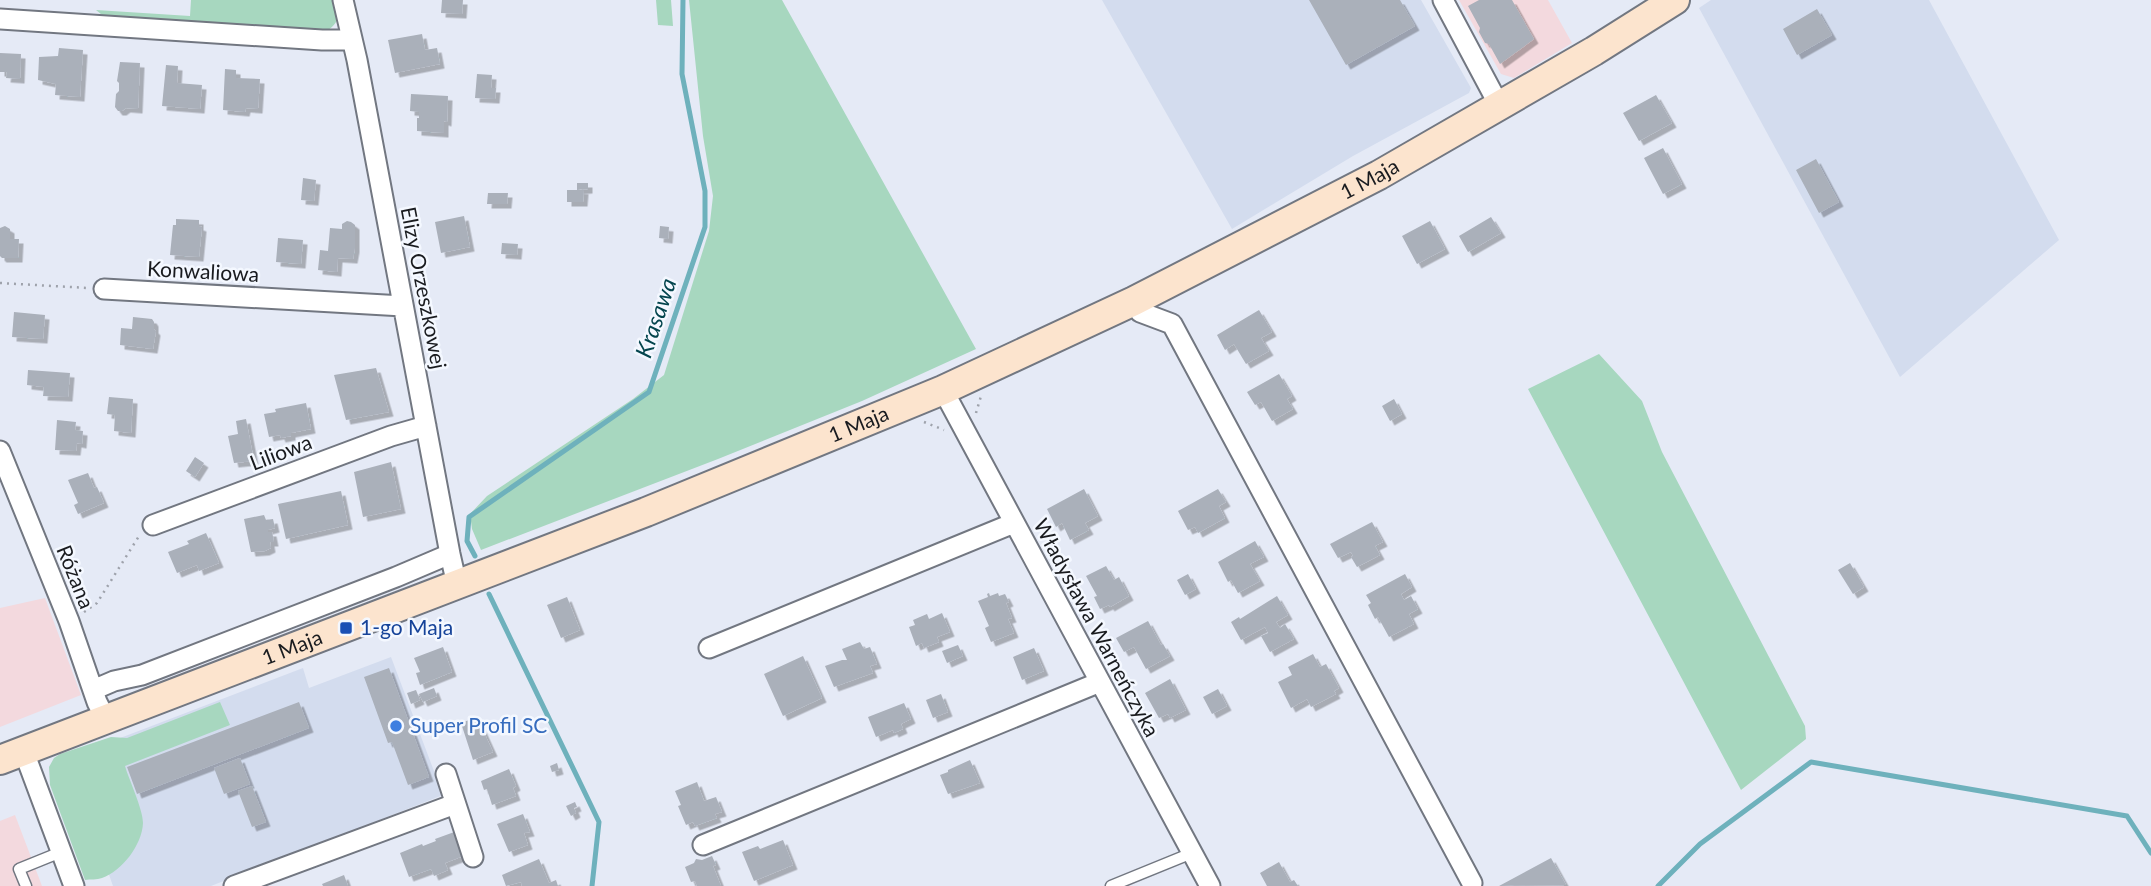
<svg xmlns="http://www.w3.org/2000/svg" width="2151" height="886" font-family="Lato,sans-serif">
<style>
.commercial{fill:#f3d9de}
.built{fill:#d3dcee}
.green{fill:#a7d7bf}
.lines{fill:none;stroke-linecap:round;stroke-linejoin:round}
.stream{stroke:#6eb1bc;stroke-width:5}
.building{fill:#aab0ba;filter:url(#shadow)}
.service-casing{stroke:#727781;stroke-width:13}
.minor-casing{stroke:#727781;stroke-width:23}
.secondary-casing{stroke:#727781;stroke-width:32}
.path{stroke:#9ea2ab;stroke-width:2.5;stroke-dasharray:2 5;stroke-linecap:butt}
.service{stroke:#fff;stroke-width:10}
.minor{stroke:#fff;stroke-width:19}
.secondary{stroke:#fce4ce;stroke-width:28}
.transit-dot{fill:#1a4fb4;stroke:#f4f8ff;stroke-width:2.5}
.shop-dot{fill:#3f7fe0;stroke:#f4f8ff;stroke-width:2.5}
.labels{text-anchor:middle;stroke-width:5;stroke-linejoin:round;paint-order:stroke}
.street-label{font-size:21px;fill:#191b1f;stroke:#f4f8ff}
.transit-label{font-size:21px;fill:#164399;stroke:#f4f8ff;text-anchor:start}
.shop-label{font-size:21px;fill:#366cbe;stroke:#f4f8ff;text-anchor:start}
.water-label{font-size:23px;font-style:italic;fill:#04454e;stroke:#f4f8ff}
</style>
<defs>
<filter id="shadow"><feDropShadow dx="4.5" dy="4.5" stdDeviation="0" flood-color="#0004"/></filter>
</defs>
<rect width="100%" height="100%" fill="#e5eaf6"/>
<path class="commercial" d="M1459 0H1548L1572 43 1514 78 1501 74Z
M45 598 81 695 0 727V608Z
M15 815 42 886H0V821Z"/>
<path class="built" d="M1102 0H1421L1471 88 1469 93 1353 156 1232 229Z
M1711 0H1929L2059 240 1900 377 1699 8Z
M391 657 443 795 211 886H113L68 758 303 668 309 688Z"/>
<path class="green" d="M191 0H338C340 15 339 24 325 32L107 19 96 10 190 16Z
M656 0H671L673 26 658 25Z
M689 0H782L976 349 862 401 718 459 481 550 472 529 470 514 487 496 633 399 664 375 709 231 713 196 703 136Z
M1599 354 1642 401 1662 452 1805 726 1806 739 1741 790 1528 389Z
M220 702 230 725 125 766C129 780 143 809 143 823 142 845 122 871 102 878 97 880 90 879 85 880L50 785 49 767 54 758 60 754 111 737 127 738Z"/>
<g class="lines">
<path class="stream" d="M475 556 467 541 469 517 649 392 705 227V191L682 74 683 0
M489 594 599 822 592 886
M1658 886 1700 844 1811 762 2127 816 2151 853"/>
</g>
<path class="building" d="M442 0H463L462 14 441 13Z
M1309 0H1400L1415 26 1346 65Z
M1479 0H1512L1534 39 1500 64 1489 44 1485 43 1479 32 1480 28 1468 6Z
M1817 9 1832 35 1797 55 1783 29Z
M422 34 425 50 437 48 440 64 395 73 388 40Z
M59 48 83 50 80 97 55 95 56 84 38 80 39 57 58 56Z
M0 53 21 54 20 79 6 78 7 72H0Z
M120 62 140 63 138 109 126 108 122 111H118L115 107 116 94 119 91V83L117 81Z
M166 65 178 66 177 83 202 85 200 109 162 106Z
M225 69 236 70V78L260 79 258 109 246 108 245 112 223 110Z
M477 74 492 75 491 88H496L495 99 475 98Z
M411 94 448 96 447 122 444 121V133L417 131V118H419V112L410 111Z
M1656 95 1672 123 1639 141 1623 113Z
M1663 148 1682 184 1663 194 1644 158Z
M1816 159 1839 202 1819 213 1796 170Z
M303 178 316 180 314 201 301 200Z
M577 183H588V189L577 190Z
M567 190H584L583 202H567Z
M488 193H508L507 204H487Z
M464 216 470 247 441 253 435 222Z
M1491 217 1501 233 1468 252 1459 236Z
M176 219 199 220V226L202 227 199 257 170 255 173 225H176Z
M347 221 351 222 355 225V248L353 259 338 258 337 272 318 270 320 250 328 251 330 228 342 229V224Z
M1430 221 1445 249 1417 264 1402 236Z
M5 226 10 229V239H19L18 258H2L0 256V228Z
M660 226 669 227 668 239 659 238Z
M278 238 303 240 301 264 276 262Z
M502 243 518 244 517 255 501 254Z
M1259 310 1272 332 1261 338 1269 351 1246 364 1234 344 1225 350 1217 335Z
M14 312 45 315 43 339 12 337Z
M133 317 152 319 154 322V329L156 331 153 349 120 345 121 328 132 329Z
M376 368 389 412 346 420 334 375Z
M28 370 70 373 68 397 43 396 44 387 27 385Z
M1279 374 1292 396 1287 399 1293 409 1272 421 1261 402 1255 405 1247 392Z
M109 397 133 399 131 433 114 431 115 415 107 414Z
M1394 399 1402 414 1390 421 1382 406Z
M306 403 311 429 291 433V436L281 438 280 435 269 437 264 414 276 412 275 409Z
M246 419 254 461 234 463 228 436 238 434 236 421Z
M57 420 76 422 75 430 83 431 82 444 77 443 76 451 55 450Z
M195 457 204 463 195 477 186 471Z
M391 462 401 509 363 517 354 472Z
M88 473 94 488 97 487 104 503 78 514 74 505 78 503 68 480Z
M1084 489 1098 516 1085 523 1089 530 1070 540 1062 523 1056 527 1047 509Z
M1218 489 1226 502 1219 506 1225 518 1198 533 1195 527 1188 530 1178 511Z
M341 491 348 525 286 539 278 504Z
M264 515 266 520 273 519 275 528 268 530V532H272L274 542H270L271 548 265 551 251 552 244 519Z
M1372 522 1383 542 1375 546 1380 555 1357 567 1351 557 1353 556 1351 552 1338 558 1330 544Z
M206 533 219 563 199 571 197 565 177 573 168 552 189 544 187 541Z
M1255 541 1264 557 1250 564 1260 581 1238 593 1231 580 1228 582 1218 562Z
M1850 563 1864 587 1853 594 1838 570Z
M1106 566 1114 580 1119 577 1129 596 1110 607 1109 605 1100 609 1094 597 1097 596 1086 576Z
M1188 574 1196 589 1185 595 1177 580Z
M1405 574 1412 587 1401 594 1404 600 1411 596 1418 609 1409 614 1414 624 1389 637 1378 617 1375 619 1368 605 1371 603 1366 595Z
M989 593 990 596 998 593 999 596 1005 594 1009 602 1006 603 1012 618 1008 619 1014 633 991 642 985 628 989 626 978 601 988 597 987 594Z
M1277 596 1288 615 1276 622 1280 628 1285 624 1294 639 1270 652 1261 636 1268 633 1265 627 1241 640 1231 622 1239 617 1240 619Z
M567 597 580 630 561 638 547 605Z
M942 613 950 632 937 637 939 642 924 648 922 643 916 646 909 627 915 625 913 620 927 614 929 619Z
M1148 621 1161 645 1163 644 1170 656 1146 669 1134 647 1124 652 1116 638Z
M860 642 864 649 870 647 877 664 870 666 873 673 834 687 825 666 842 660H847L842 649Z
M958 645 963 656 947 663 942 651Z
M443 647 452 672 420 685 416 673 420 672 414 658Z
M1034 648 1044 671 1022 680 1013 657Z
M1313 654 1320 667 1326 664 1339 688 1334 691 1336 694 1311 707 1307 699 1291 708 1278 682 1292 675 1288 667Z
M803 656 822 698 783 716 764 674Z
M389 668 429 777 408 785 392 742 388 743 364 677Z
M1170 679 1186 710 1170 718 1168 714 1159 718 1145 693Z
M434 688 437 696 423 702 419 694Z
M1218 689 1227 706 1212 714 1203 697Z
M416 690 420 700 411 704 407 693Z
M941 694 948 712 933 718 926 700Z
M299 702 309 728 137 794 127 767Z
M904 703 911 719 901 724 903 729 894 733 893 730 876 737 868 717Z
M477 717 493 752 473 760 461 723Z
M240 758 250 784 224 794 214 768Z
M970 760 980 783 948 794 940 775 948 772V770Z
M557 763 559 770 552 772 550 766Z
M509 769 516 786 513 788 516 796 492 805 487 789 484 790 481 781Z
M697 782 704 801 716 797 722 812 715 814 717 818 695 826 693 822 686 825 678 806 681 805 675 791Z
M252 786 266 822 252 827 238 791Z
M575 802 577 807 574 808 576 813 571 816 566 806Z
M523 814 530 832 524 833 528 845 509 852 497 824Z
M457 831 466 855 445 863 448 870 434 876 431 869 409 877 400 853 422 844 423 846 436 841 435 839Z
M783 840 793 865 754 881 742 852 758 846 760 849Z
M712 856 716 865 713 866 721 886H697L695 881 691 882 685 867 694 863 696 859 702 860Z
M1551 858 1566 885 1499 886Z
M539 859 549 883 556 880 558 886H522L521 882 506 886 502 875Z
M1279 862 1290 882 1294 880 1298 886H1267L1260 873Z
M344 875 348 886H323L322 884Z"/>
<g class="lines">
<defs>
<path id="service" d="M26 886 19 869 61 852
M1111 886 1192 853"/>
<path id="minor" d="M343 0 357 60 450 554 457 585
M1443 0 1500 107
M0 19 322 40H352
M104 289 403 306
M1134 301 1140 312 1172 324 1472 883
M943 390 1210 886
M0 451 69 621 97 702 106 720
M153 525 391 436 426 426
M709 648 1014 523
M93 690 114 681 142 675 396 577 450 554
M24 752 74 886
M446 774 473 857
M703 845 1100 682
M234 886 455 804"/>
<g id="secondary">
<path id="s1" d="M0 760 646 512 943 390 1134 301 1379 175 1594 51 1675 0"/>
</g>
</defs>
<use href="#service" class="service-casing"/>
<use href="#minor" class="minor-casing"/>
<use href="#secondary" class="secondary-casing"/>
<path class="path" d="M0 283 88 288
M976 413 981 396
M924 422 944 430
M84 612 97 603 139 536"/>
<use href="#service" class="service"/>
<use href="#minor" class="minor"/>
<use href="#secondary" class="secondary"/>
</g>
<rect class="transit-dot" x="339" y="621" width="14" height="14" rx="3.5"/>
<circle class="shop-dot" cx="396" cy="726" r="7"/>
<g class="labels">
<g class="street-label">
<text dy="7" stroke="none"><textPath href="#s1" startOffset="1489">1 Maja</textPath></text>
<text transform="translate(203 272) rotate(3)" y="7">Konwaliowa</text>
<text transform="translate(423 288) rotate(79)" y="7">Elizy Orzeszkowej</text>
<text dy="7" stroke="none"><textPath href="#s1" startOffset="922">1 Maja</textPath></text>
<text transform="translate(281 453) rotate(-21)" y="7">Liliowa</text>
<text transform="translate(75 577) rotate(68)" y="7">Różana</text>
<text transform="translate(1096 628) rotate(62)" y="7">Władysława Warneńczyka</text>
<text dy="7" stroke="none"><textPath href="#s1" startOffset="313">1 Maja</textPath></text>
</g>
<g class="transit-label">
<text x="360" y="635">1-go Maja</text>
</g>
<g class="shop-label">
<text x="410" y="733">Super Profil SC</text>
</g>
<g class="water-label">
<text transform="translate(656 318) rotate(-71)" y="8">Krasawa</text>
</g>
</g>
</svg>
